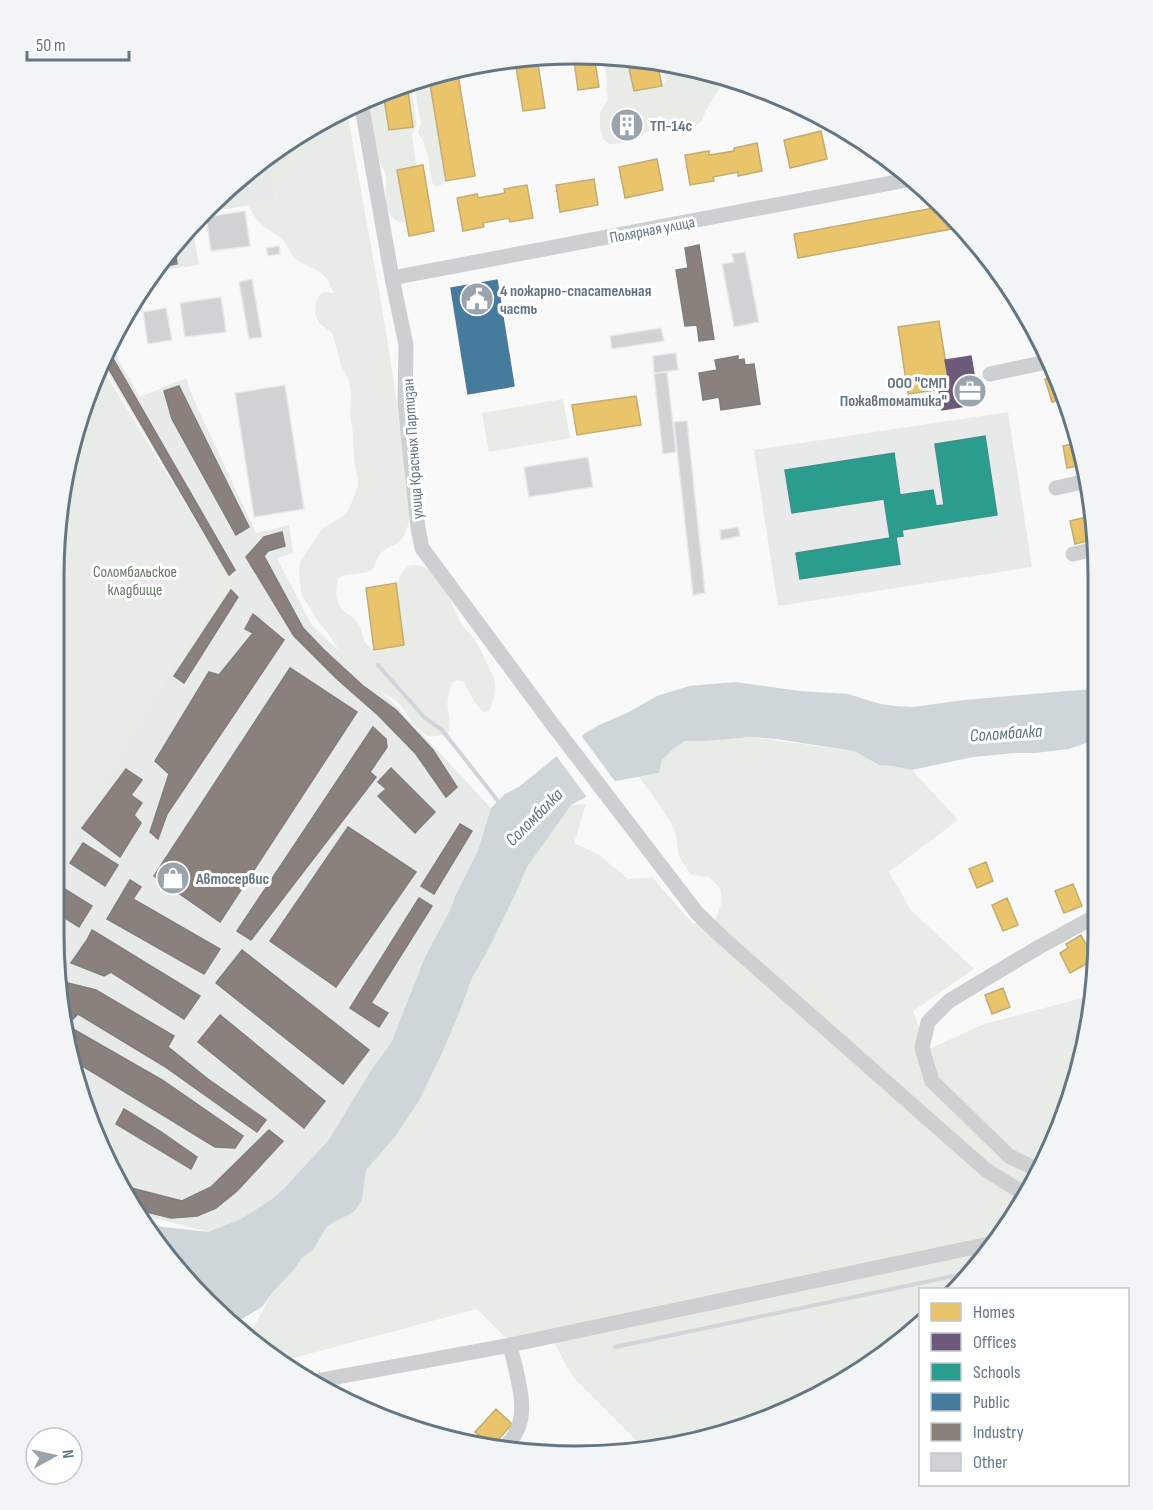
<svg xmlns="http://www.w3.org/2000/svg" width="1153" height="1510" font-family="'Sofia Sans Condensed',sans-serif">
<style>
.built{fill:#e8e9e9}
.green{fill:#e8ebe6}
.water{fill:#ced6d9}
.pier{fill:#f9f9f9}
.homes{fill:#e9c46a;stroke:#c1ad72;stroke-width:1.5}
.offices{fill:#6d597a;stroke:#6b627d;stroke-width:1.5}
.schools{fill:#2a9d8f;stroke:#3c918b;stroke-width:1.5}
.public{fill:#457b9d;stroke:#4f7a95;stroke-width:1.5}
.industry{fill:#8a817c;stroke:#7f7e7e;stroke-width:1.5}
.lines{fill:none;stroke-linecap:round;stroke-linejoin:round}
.stream{stroke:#ced6d9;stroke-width:4}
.building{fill:#d0d2d3;stroke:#e8e8e8;stroke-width:1.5}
.minor{stroke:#cecfd0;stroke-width:15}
.labels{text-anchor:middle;stroke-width:6;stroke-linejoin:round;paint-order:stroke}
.poi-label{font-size:16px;font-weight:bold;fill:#657683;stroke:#fff;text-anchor:start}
.street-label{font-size:16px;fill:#657683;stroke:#fff}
.park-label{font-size:16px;fill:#687a64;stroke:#fff}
.water-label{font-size:18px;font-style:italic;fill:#60757c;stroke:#fff}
.rim{fill:none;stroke:#657683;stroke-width:3}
</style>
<rect width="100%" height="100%" fill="#f9f9f9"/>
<path class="built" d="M270 157 276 201 213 211Z
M193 230 199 265 154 271 162 259Z
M109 343 140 397 186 378 193 398 256 533 289 525 293 553 277 558 311 624 395 705 491 808 478 850 455 896 450 910 425 957 391 1043 371 1070 328 1141 306 1165 272 1199 241 1219 208 1232 139 1214 124 1195 72 1069 54 934V860L67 841 172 667 233 581 101 362Z
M1008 412 1032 567 778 606 754 450Z"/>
<path class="green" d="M602 57 627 59 634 91 662 86 666 80 663 63 678 64 726 78C720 88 714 98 708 107 705 111 704 116 702 120 696 128 684 131 675 128 668 126 667 119 660 116 655 120 654 123 650 128 640 140 625 144 609 144L603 139 600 127V114L608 99 606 91 607 79Z
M429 78 446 181C441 185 440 187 434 185L432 182 428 156 423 140 419 135 418 132 421 123 417 103 415 82Z
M411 83C411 92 417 119 416 126 415 129 413 132 412 135L416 163 415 167 398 170 406 222C397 223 393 220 388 211 383 200 388 186 385 174 383 168 380 163 378 157 373 140 371 123 367 106L368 99 376 94Z
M347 110C365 218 387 325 401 434 405 460 416 510 405 534 400 545 389 545 381 553 375 558 377 568 369 571 359 576 348 572 338 578 335 592 334 604 346 613 350 616 355 618 357 622 365 633 359 643 375 650 379 635 396 570 409 566 438 559 449 602 460 621 464 628 470 633 474 639 479 645 482 653 485 660 487 665 491 670 493 676 497 687 494 701 489 711L483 712 476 704 463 681 457 680 452 683C450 691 446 701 448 709 449 718 451 725 448 734L430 737 425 734 416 727 398 702 357 675 346 662 330 636 320 624 303 597 301 592 299 572 300 562 323 528 343 516 349 509 358 486V479L354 460 353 434 350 413 351 393 348 378 340 364 337 349 332 333 319 323 315 313 316 303 320 294 324 292 333 293C327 269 314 271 297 260 289 255 289 247 284 241 278 235 271 231 265 227 257 222 251 212 248 204L276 201 270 157 286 142Z
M100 365 233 581 172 667 67 842 54 860 55 543 72 441Z
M563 399 570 438 489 452 482 413Z
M751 737 854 751 879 765 893 766 912 770 958 820 889 872 911 910 974 969 913 1011 927 1050 984 1024 1094 995V1002L1071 1102 1029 1195 969 1278 956 1289 920 1290V1321L867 1368 745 1428 644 1448 572 1376 547 1329 508 1340 477 1309 286 1360 250 1334 272 1293 293 1271 302 1258 313 1250 327 1226 354 1212 362 1200 366 1170 395 1137 419 1101 444 1049 461 1008 472 978 487 952 515 895 527 867 570 805 586 804 574 843 599 855 628 879 652 877 693 924 715 920 722 902 720 888 710 878 690 874 679 856 675 830 663 810 639 777 659 773 662 760 673 749 685 741H706Z"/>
<path class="water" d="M735 682 800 691 848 694 880 704 896 706 913 707 964 700 1066 691 1095 689V740L1069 749 1035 753H1014L973 757 912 770 893 766 879 765 854 751 776 739 751 737 706 741H685L673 749 662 760 659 773 616 781 571 805 527 867 515 895 487 952 472 978 461 1008 444 1049 419 1101 395 1137 366 1170 362 1200 354 1212 327 1226 313 1250 302 1258 293 1271 272 1293 262 1307 235 1323 207 1303 147 1225 208 1232 241 1219 272 1199 284 1188 328 1141 371 1070 391 1043 425 957 450 910 455 896 478 850 491 808 505 794 520 786 584 734 599 725 629 712 657 696 689 686Z"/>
<path class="pier" d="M580 734 617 784 588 799 555 754Z"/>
<path class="homes" d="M573 54 594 56 599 87 578 90Z
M537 58 545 108 523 111 515 60Z
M627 59 657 62 662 86 634 91Z
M457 69 475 176 446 181 429 78Z
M407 85 413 127 389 130 383 92Z
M632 111 637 135 623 138 618 114Z
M821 131 827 159 790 168 784 140Z
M757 143 762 171 738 176V172L713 177 714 181 690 185 685 155 709 151V155L734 151V148Z
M657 159 663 190 625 198 619 167Z
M423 165 434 231 409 236 397 170Z
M594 179 598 205 560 212 556 185Z
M527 185 533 218 510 222 509 218 483 223 484 227 463 231 457 198 477 194 478 198 505 193 504 189Z
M944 206 962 227 798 258 794 234Z
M939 321 950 388 908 394 898 327Z
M1059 375 1065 398 1052 402 1045 379Z
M636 396 641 425 577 435 572 405Z
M1077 443 1083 465 1067 468 1063 446Z
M1086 517 1091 540 1075 544 1070 521Z
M396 583 404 645 374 650 366 588Z
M986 862 993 881 977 888 969 869Z
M1073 884 1082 906 1064 913 1055 891Z
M1007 898 1018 925 1003 931 992 905Z
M1081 935 1091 954 1087 956 1090 962 1070 973 1060 953 1068 948 1066 944Z
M1003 988 1010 1007 992 1014 985 995Z
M496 1409 512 1424 492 1447 475 1432Z"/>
<path class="offices" d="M971 356 979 404 942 410 939 390 950 388 945 360Z"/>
<path class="schools" d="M985 436 997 515 902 530 903 536 896 537 900 564 800 579 796 553 890 538 884 499 792 513 785 470 894 453 900 495 933 490 936 506 944 505 935 444Z"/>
<path class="public" d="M497 280 514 386 468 394 451 288Z"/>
<path class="industry" d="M699 245 714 339 699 341 697 325 685 326 676 270 688 268 685 248Z
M175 247 177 264 156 268 162 259Z
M107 348 235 570 229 575 103 359Z
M738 356V360L744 359 745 365 754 364 760 404 721 410 719 397 703 400 699 373 717 370 715 360Z
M179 386 249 527 236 535 172 419 164 391Z
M282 532 285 546 268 551 264 556 303 628 324 650 362 685 396 710 433 750 457 787 446 797 416 754 378 715 337 679 294 636 246 557 264 537Z
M231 590 238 597 184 683 174 676Z
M253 614 284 640 167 814 158 839 150 832 169 774 155 761 209 672 219 675 253 633 245 629Z
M290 668 357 712 220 922 154 876Z
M373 727 386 739 387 747 370 772 376 777 251 940 237 931Z
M391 768 435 812 415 833 378 796 386 789 378 782Z
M126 769 142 780 131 795 142 803 134 815 141 823 120 857 82 828Z
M460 824 472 831 434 894 421 886Z
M348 827 416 872 336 987 270 941Z
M83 843 118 865 105 886 70 863Z
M130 880 141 887 133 899 220 949 204 974 107 919Z
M55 883 92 906 79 927 54 911V885Z
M419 898 432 906 371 1003 388 1013 379 1027 350 1008Z
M92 930 200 996 184 1019 111 972 104 976 71 963 87 940Z
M55 941 63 948 57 958Z
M242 950 369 1050 343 1084 216 983Z
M68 983 96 990 174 1036 168 1047 208 1079 266 1120 257 1132 164 1066 78 1014 73 1019 65 1014 62 993Z
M220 1015 325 1101 304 1128 198 1042Z
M66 1025 162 1080 243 1136 235 1148 215 1147 71 1059Z
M124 1109 161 1132 197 1157 191 1169 116 1124Z
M269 1130 283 1141 237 1191 216 1208 197 1216 171 1218 135 1209 124 1195 120 1185 182 1201 211 1187Z"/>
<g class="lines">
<path class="stream" d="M378 665 425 718 442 730 498 801
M615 1347 973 1272"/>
</g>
<path class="building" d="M245 211 250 246 211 251 206 217Z
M279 246 280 254 268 256 266 248Z
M745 252 759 322 734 327 722 264 734 262 732 254Z
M252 279 262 337 249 339 239 282Z
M221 297 226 332 185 337 180 303Z
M166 308 172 340 148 344 143 312Z
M661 328 664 341 612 349 610 336Z
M676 353 678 370 654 373 653 356Z
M667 372 676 452 663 454 654 374Z
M285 385 304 509 254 517 235 393Z
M687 421 705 593 693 595 674 422Z
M588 457 593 487 529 497 524 467Z
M738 527 740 536 721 540 720 530Z"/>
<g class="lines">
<path class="minor" d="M361 102 392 278 406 345 405 403 418 528 422 548 550 721 697 913 723 938 986 1170 1028 1196
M392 278 912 179
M990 374 1051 361
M1056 488 1087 481
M1073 554 1095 549
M1040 1171 1009 1156 932 1081 922 1048 928 1022 949 1001 1039 947 1094 917
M316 1381 510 1345 994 1243
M505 1448C509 1442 516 1435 518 1428 528 1405 515 1369 510 1345"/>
</g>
<defs>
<symbol id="building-disc" viewBox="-11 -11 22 22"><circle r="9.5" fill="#99a4ac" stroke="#fff"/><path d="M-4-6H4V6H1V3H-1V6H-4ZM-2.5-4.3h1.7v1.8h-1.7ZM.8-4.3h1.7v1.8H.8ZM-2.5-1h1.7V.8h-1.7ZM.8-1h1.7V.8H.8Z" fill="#fff"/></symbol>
<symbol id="civic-disc" viewBox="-11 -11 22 22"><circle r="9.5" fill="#99a4ac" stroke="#fff"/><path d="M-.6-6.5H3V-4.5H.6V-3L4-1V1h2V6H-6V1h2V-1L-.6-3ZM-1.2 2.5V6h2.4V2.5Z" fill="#fff"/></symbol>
<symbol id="office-disc" viewBox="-11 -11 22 22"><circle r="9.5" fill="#99a4ac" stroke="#fff"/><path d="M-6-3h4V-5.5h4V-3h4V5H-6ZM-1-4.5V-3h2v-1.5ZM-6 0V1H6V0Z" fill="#fff"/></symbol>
<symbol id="shop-disc" viewBox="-11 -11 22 22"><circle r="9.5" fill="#99a4ac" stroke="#fff"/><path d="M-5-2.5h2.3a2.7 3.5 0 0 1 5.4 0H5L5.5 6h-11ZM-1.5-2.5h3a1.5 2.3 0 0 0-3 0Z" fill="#fff"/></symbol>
</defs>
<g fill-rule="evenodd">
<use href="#building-disc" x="608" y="106" width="38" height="38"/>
<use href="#civic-disc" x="458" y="280" width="38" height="38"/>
<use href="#office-disc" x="951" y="372" width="38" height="38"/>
<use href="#shop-disc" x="154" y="859" width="38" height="38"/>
</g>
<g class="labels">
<g class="poi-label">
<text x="650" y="131">ТП-14с</text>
<text x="500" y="296">4 пожарно-спасательная<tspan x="500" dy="18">часть</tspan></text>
<text x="947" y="388" text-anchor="end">ООО "СМП<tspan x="947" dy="18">Пожавтоматика"</tspan></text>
<text x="196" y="884">Автосервис</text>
</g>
<g class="street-label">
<text transform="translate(652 229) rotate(-11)" y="6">Полярная улица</text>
<text transform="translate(412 449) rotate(-94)" y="6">улица Красных Партизан</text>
</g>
<g class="park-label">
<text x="135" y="577">Соломбальское<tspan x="135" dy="18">кладбище</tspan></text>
</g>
<g class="water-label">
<text transform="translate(1006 733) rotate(-4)" y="6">Соломбалка</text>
<text transform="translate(534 817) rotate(-45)" y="6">Соломбалка</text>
</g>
</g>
<path d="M0 0H1153V1510H0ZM576 64H576A512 512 0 0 1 1088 576V934A512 512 0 0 1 576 1446H576A512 512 0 0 1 64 934V576A512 512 0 0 1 576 64Z" fill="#f3f4f5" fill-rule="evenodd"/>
<path class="rim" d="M576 64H576A512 512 0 0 1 1088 576V934A512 512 0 0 1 576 1446H576A512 512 0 0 1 64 934V576A512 512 0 0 1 576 64Z"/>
<rect x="919" y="1288" width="210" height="198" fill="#ffffff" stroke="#c1c8cd" stroke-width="1.5"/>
<rect x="931" y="1303" width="30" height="18" fill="#e9c46a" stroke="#c1c8cd" stroke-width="1.5"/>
<text x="973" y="1318" font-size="18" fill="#657683">Homes</text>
<rect x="931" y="1333" width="30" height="18" fill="#6d597a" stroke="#c1c8cd" stroke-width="1.5"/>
<text x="973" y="1348" font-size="18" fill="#657683">Offices</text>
<rect x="931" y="1363" width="30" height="18" fill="#2a9d8f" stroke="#c1c8cd" stroke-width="1.5"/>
<text x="973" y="1378" font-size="18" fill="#657683">Schools</text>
<rect x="931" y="1393" width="30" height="18" fill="#457b9d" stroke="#c1c8cd" stroke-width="1.5"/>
<text x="973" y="1408" font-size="18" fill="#657683">Public</text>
<rect x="931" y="1423" width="30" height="18" fill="#8a817c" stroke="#c1c8cd" stroke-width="1.5"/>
<text x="973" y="1438" font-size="18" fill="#657683">Industry</text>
<rect x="931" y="1453" width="30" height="18" fill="#d0d2d3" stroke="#c1c8cd" stroke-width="1.5"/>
<text x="973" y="1468" font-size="18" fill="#657683">Other</text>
<g transform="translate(54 1456) rotate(82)"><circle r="28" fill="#ffffff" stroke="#c1c8cd" stroke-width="1.5"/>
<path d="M0-4.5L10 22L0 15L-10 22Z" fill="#99a4ac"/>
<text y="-9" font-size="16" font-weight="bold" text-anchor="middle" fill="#657683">N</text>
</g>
<path d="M27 51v9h102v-9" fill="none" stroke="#657683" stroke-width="3"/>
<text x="36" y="51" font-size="18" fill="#657683" stroke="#ffffff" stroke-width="4.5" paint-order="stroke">50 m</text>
</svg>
